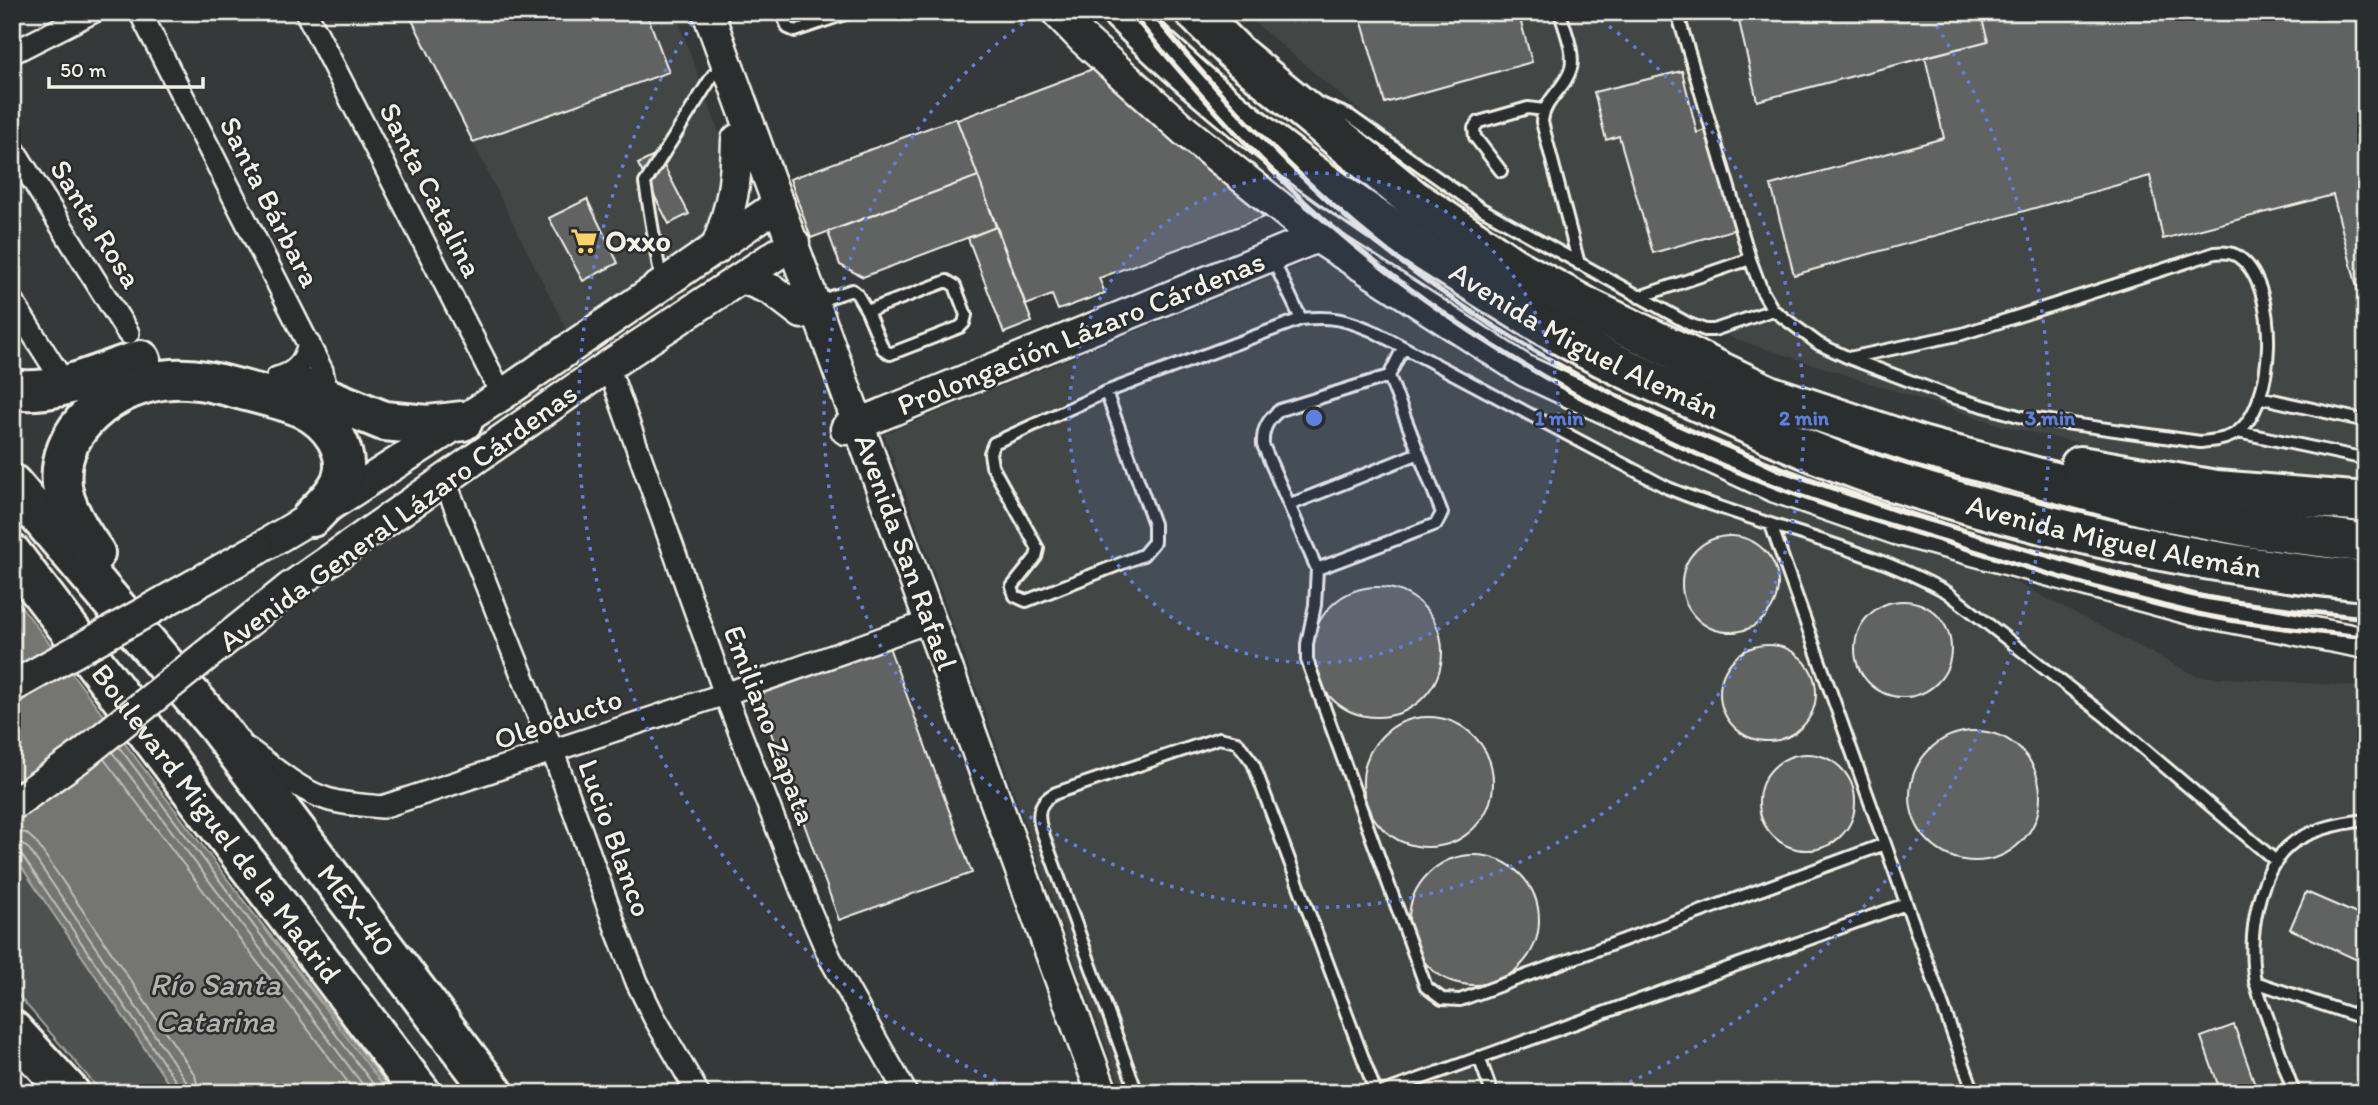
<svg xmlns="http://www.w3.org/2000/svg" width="2378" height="1105" font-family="Itim,sans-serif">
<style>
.built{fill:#434645}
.green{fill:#4e514f;stroke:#a1a19c;stroke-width:2}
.water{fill:#757572;stroke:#a8a7a1;stroke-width:2}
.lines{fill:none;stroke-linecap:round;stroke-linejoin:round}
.shore{stroke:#c1bfb9;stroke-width:2}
.building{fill:#616362;stroke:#f4f1e8;stroke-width:2}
.lane-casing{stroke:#f4f1e8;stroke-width:16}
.street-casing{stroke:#f4f1e8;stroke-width:26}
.secondary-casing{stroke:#f4f1e8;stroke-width:35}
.highway-casing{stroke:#f4f1e8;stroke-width:44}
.lane{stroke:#2a2d2e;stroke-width:10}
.street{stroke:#2a2d2e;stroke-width:21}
.secondary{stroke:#2a2d2e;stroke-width:30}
.highway{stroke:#2a2d2e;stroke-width:38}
.rail{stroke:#f4f1e8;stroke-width:5}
.secondary-bridge-casing{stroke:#f4f1e8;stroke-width:35;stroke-linecap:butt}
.secondary-bridge{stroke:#2a2d2e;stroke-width:30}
.ring{fill:none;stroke:#5e7fdd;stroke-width:3.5;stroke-dasharray:3.5 7}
.labels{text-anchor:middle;stroke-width:5;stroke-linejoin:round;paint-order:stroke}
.street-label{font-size:30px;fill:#f4f1e8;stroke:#2a2d2e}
.poi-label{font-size:30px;font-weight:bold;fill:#f4f1e8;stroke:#2a2d2e;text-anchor:start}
.water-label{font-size:32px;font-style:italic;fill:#b4b3ad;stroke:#2a2d2e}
.centre{fill:#5e7fdd;stroke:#2a2d2e;stroke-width:3.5}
.ring-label{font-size:21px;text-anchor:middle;font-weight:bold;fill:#5e7fdd;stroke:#2a2d2e;stroke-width:5;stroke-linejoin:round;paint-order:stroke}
</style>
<rect width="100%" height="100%" fill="#363939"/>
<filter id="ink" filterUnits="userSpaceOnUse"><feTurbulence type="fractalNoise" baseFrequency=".0143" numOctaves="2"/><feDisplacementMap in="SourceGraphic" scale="14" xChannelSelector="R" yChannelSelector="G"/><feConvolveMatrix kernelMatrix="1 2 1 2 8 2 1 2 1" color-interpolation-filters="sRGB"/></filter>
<g filter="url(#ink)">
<path class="built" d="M408 12H675L756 234 582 361Z
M1242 12H2366V482L2255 483 2000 425 1735 339 1458 194Z
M1326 254 1552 403 2019 584 2196 676 2366 687V1093H1123L884 434Z"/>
<path class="green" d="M12 604 343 1028 392 1093H102L12 988Z"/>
<path class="water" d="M12 594 389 1093H175L12 853Z"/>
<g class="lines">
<path class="shore" d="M119 747 380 1093
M112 752 369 1093
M104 759 356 1093
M12 831 26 833 36 842 195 1075 199 1093
M12 841 21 843 29 849 186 1081 189 1093
M12 850 21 854 179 1086 180 1093"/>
</g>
<path class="building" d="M408 12H646L669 72 473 142Z
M1359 12H1518L1532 62 1385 103Z
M1737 12H1980L1988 41 1757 101Z
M1980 12H2366V322L2333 195 2163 239 2150 176 1794 275 1771 185 1944 138 1925 57 1988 41Z
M1098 67 1208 164 1264 217 1099 278 1105 293 1058 310 1052 295 1026 305 957 120Z
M1682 71 1697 133 1709 128 1736 229 1653 253 1619 136 1606 140 1594 92Z
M956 118 978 176 811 238 790 179Z
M658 154 689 214 669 224 638 164Z
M978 176 996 227 863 277 840 265 828 232Z
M587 199 618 263 583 281 549 218Z
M996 227 1032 322 1004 333 968 238Z
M1682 584a48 48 0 1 1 96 0a48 48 0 1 1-96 0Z
M1312 652a65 65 0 1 1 130 0a65 65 0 1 1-130 0Z
M1855 649a48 48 0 1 1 96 0a48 48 0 1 1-96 0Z
M1720 693a48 48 0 1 1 96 0a48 48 0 1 1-96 0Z
M889 647 972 873 839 920 757 694Z
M1363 782a65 65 0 1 1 130 0a65 65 0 1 1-130 0Z
M1910 796a65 65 0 1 1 130 0a65 65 0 1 1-130 0Z
M1759 802a48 48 0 1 1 96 0a48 48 0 1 1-96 0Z
M1409 920a65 65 0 1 1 130 0a65 65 0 1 1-130 0Z
M2306 892 2366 918V964L2290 929Z
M2234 1025 2258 1093H2221L2201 1037Z"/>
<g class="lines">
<defs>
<path id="lane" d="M781 12 788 28 795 31 851 12
M1560 12C1564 28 1575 52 1571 68 1566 88 1543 100 1542 122L1579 264
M1677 12 1750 259 1762 291 1773 310 1819 344 1849 358 1962 334 2215 253C2224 252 2233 252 2240 258 2280 288 2276 406 2236 433 2225 440 2212 441 2200 442L2022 417 1952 397 1849 358
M1321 104 1350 116 1480 208 1689 324 1705 330H1714L1773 310
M1501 171 1475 137 1474 128 1479 122 1528 108 1544 110
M1272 258 1301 319
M661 280 645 183 713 75
M1639 297 1750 259
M816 302 852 290 857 294 867 311 947 281 955 286 966 315 964 323 960 327 890 354 883 349 867 311
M1403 348 1389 376 1280 410C1268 419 1262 429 1263 445L1317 569 1315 605 1307 644V660L1426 987 1442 999 1460 1000 1885 844
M1106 392 1154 524V542L1143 555 1026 601 1015 596 1012 587 1036 557 1038 549 992 466 990 453 994 443 1106 392 1301 319C1331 316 1345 319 1373 331L1668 488C1759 526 1860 544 1947 592L2104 715 2277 862
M2259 397 2366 421
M2238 432 2366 459
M1289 505 1419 453
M1771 525 1974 1093
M1317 569 1436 524 1442 513 1389 376
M2255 982 2366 1019
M1479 1057 1492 1093
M1137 1093 1042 831C1036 813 1039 801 1056 793L1219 738 1237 742 1253 763 1376 1093
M1381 1093 1906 904
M2294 1093C2285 1067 2276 1042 2267 1016 2263 1005 2258 993 2255 981 2247 940 2257 868 2294 842 2315 828 2341 823 2366 820"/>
<path id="street" d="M140 12 322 371C325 383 326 393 316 401
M306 12 502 395
M12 53 93 12
M12 147 128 333
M12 301 66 386
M608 366 725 694 806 902 830 958 906 1093
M277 378C296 374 304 362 309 344
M444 479 553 752 617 931 637 982 654 1017 698 1093
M248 749C273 767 298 790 327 799 345 805 364 805 382 807L725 694 931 621"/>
<path id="secondary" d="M708 12 1102 1093
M1057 12 1083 39 1185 131 1317 237 1525 371 1773 486 1896 529 2194 610 2366 643
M716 249C732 207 736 185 737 140
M743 278 772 290 802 313
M846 429 1317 237
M258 549 312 517 502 395 779 204
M291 587 608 366 794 243"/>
<g id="highway">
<path id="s1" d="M1122 12C1222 112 1334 195 1453 269 1485 289 1516 310 1549 328 1603 360 1661 385 1719 411 1776 436 1834 463 1894 482 2047 530 2206 566 2366 581"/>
<path d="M1195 12 1239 56 1413 199 1513 267 1590 309 1769 395 1921 446 2154 509 2259 529 2366 543"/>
<path d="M298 386 384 421 428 425 463 421"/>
<path d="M12 389C59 396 98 372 141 360"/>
<path d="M2080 466 2216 490 2366 502"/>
<path id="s2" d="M12 484 217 726 494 1093"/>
<path d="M95 553C82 535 68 514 63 492 51 429 116 382 172 379 198 377 225 385 250 392 284 401 317 406 336 438 342 449 346 462 343 474 340 491 323 505 312 517"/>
<path id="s3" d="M12 554 421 1093"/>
<path d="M12 1030 70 1093"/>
<path d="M12 1089 16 1093"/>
</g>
</defs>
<use href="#lane" class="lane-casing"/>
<use href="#street" class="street-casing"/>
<use href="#secondary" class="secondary-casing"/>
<use href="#highway" class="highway-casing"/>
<use href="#lane" class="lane"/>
<use href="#street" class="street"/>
<use href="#secondary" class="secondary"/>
<use href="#highway" class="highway"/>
<path class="rail" d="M1130 12C1180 73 1232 132 1289 187 1385 280 1514 367 1635 425 1698 456 1765 485 1832 507 1871 520 1910 531 1949 543 2028 568 2108 593 2189 612 2247 625 2307 631 2366 637
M1151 12C1213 88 1280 160 1354 224 1528 372 1741 462 1956 528 2014 546 2072 563 2131 579 2154 584 2176 592 2199 596 2254 606 2310 612 2366 618"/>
<defs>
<path id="secondary-bridge" d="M12 687 258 549
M12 805 77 759 291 587"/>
</defs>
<use href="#secondary-bridge" class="secondary-bridge-casing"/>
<use href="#secondary-bridge" class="secondary-bridge"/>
</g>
</g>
<circle cx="1314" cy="418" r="245" fill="#5e7fdd" fill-opacity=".12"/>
<g class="ring">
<circle cx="1314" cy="418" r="245"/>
<path d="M1592 14A490 490 0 1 1 1036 14"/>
<path d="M1015 1090A736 736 0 0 1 697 17M1931 17A736 736 0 0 1 1613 1090"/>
</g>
<defs>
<symbol id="supermarket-bare" viewBox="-9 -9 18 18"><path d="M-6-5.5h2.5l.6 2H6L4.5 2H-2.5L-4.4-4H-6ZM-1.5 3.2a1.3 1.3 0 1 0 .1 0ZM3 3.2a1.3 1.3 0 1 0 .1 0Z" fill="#ffd166" stroke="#2a2d2e" stroke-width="2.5" paint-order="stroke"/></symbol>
</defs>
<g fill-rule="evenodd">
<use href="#supermarket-bare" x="565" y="222" width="38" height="38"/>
</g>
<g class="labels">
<g class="street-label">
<text transform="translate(431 190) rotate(63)" y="10">Santa Catalina</text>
<text transform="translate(270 202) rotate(63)" y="10">Santa Bárbara</text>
<text transform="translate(96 224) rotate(58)" y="10">Santa Rosa</text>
<text transform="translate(1081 333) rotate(-22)" y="10">Prolongación Lázaro Cárdenas</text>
<text dy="10" stroke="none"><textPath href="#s1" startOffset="570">Avenida Miguel Alemán</textPath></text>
<text transform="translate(398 517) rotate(-36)" y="10">Avenida General Lázaro Cárdenas</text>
<text dy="10" stroke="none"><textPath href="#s1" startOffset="1138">Avenida Miguel Alemán</textPath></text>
<text transform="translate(906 552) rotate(70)" y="10">Avenida San Rafael</text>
<text transform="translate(558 719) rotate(-19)" y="10">Oleoducto</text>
<text transform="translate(770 725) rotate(69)" y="10">Emiliano Zapata</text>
<text dy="10" stroke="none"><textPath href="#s3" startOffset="338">Boulevard Miguel de la Madrid</textPath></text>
<text transform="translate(615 838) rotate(70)" y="10">Lucio Blanco</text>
<text dy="10" stroke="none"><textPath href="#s2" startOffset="548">MEX-40</textPath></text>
</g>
<g class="poi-label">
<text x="605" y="251">Oxxo</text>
</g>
<g class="water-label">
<text x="215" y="995">Río Santa<tspan x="215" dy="37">Catarina</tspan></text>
</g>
</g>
<circle cx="1314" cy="418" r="10" class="centre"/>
<g class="ring-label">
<text x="1559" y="425">1 min</text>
<text x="1804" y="425">2 min</text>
<text x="2050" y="425">3 min</text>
</g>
<rect width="2378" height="1105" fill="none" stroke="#2a2d2e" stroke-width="42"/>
<rect x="21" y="21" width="2336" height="1063" fill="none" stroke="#f4f1e8" stroke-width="2.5" filter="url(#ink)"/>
<path d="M49 77v10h154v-10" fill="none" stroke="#f4f1e8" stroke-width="3.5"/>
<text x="60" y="77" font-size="21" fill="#f4f1e8" stroke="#2a2d2e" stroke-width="5" paint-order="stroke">50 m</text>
</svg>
